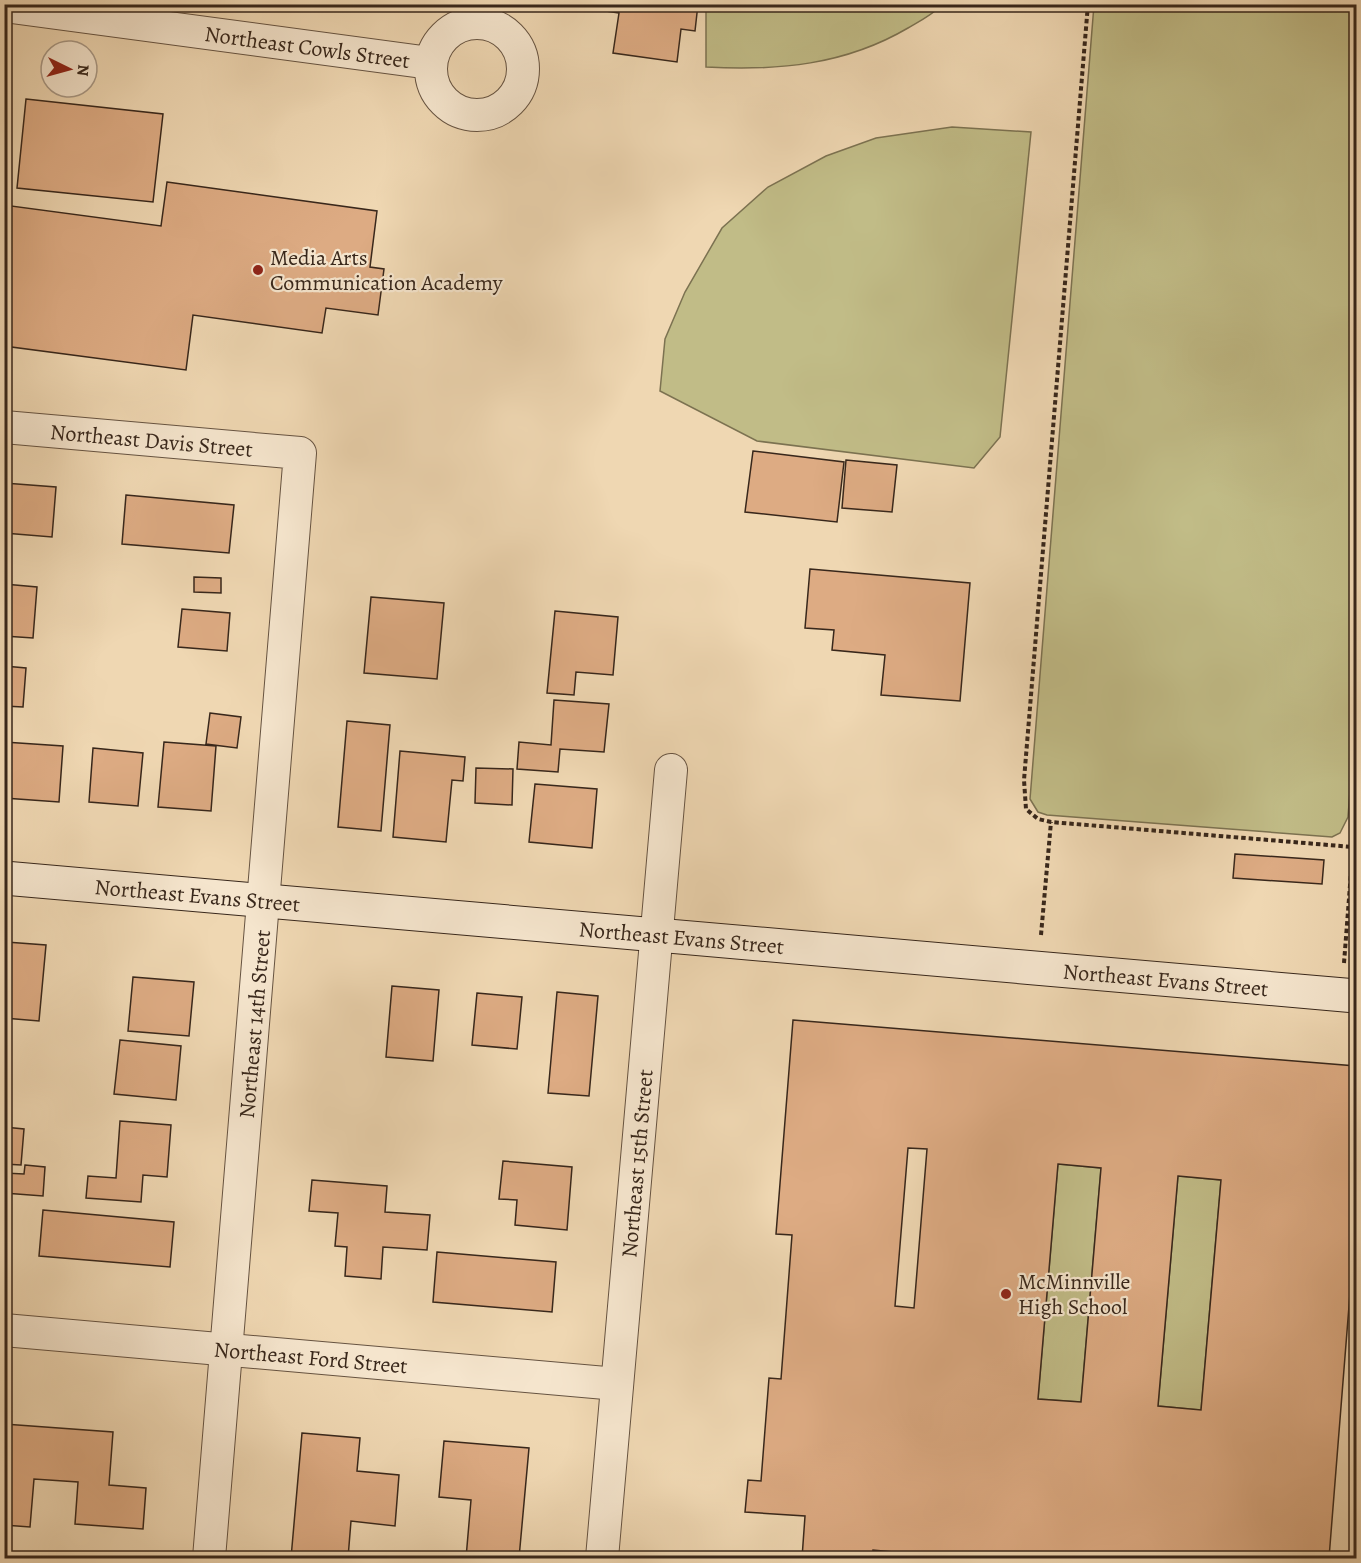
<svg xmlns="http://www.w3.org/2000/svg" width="1361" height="1563" font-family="Alegreya,serif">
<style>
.green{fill:#c1bc87;stroke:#7c7251;stroke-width:1.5}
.building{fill:#ddab83;stroke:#38271b;stroke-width:1.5;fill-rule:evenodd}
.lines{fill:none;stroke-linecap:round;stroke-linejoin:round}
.street-casing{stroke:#665341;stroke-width:34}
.secondary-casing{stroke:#38271b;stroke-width:35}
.path{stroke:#38271b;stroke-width:4;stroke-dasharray:4.5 3;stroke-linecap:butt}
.street{stroke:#f5e5cd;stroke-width:32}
.secondary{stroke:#f5e5cd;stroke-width:33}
.poi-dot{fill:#8f2418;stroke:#f5e5cd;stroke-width:2}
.labels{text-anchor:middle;stroke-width:4.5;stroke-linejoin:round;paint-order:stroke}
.street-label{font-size:22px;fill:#38271b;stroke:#f5e5cd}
.poi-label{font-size:22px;fill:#38271b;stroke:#f5e5cd;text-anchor:start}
</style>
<rect width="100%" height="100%" fill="#efd7b2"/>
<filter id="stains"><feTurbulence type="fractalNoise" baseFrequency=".00333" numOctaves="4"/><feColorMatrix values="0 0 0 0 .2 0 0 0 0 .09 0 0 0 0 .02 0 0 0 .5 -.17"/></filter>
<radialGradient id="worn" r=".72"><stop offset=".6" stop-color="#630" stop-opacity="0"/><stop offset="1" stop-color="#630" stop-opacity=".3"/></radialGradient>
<path class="green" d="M706 5V4L942 5C932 15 920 21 908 28 845 65 778 71 706 67Z
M1094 5H1356V713L1348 817 1340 833 1332 837 1047 815 1038 812 1030 799Z
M952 127 1031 132 1000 437 974 468 757 441 660 391 665 339 685 292 722 228 768 187 826 156 876 138Z
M1058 1164 1101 1168 1081 1402 1038 1399Z
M1178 1176 1221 1180 1201 1410 1158 1406Z"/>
<path class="building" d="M559 4H698L695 31 681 29 677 62 613 53 619 13Z
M26 99 163 114 153 202 17 188Z
M167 182 377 211 370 267 384 269 378 315 326 308 322 333 193 315 186 370 4 346V205L161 226Z
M753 451 844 462 837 522 745 512Z
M846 460 897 465 892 512 842 508Z
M4 483 56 487 52 537 4 533Z
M126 495 234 505 229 553 122 544Z
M810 569 970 583 960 701 881 695 885 655 832 650 834 630 805 628Z
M194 577 221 578V593L194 592Z
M4 584 37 587 33 638 4 636Z
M371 597 444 603 437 679 364 673Z
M182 609 230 613 227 651 178 647Z
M555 611 618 617 613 675 576 672 574 695 547 693Z
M4 666 26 668 23 707 4 706Z
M554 700 609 704 604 752 560 749 558 772 517 769 519 742 551 745Z
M210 713 241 717 237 748 206 744Z
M347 721 390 725 381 831 338 827Z
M4 742 63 746 59 802 4 798Z
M164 742 216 746 211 811 158 807Z
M93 748 143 753 138 806 89 802Z
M400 751 465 757 463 781 452 780 446 842 393 837Z
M476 768 513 769 512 805 475 803Z
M535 784 597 789 592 848 529 842Z
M1235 854 1324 860 1322 884 1233 878Z
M6 942 46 945 39 1021 4 1018Z
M133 977 194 982 189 1036 128 1031Z
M392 986 439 990 433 1061 386 1057Z
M557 992 598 996 589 1096 548 1093Z
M477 993 522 997 517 1049 472 1045Z
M793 1020 1356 1066V1218L1329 1558H937V1556L873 1550 872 1558H802L805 1516 745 1512 748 1480 761 1481 769 1378 781 1379 792 1235 776 1234ZM908 1148 927 1149 914 1308 895 1306ZM1058 1164 1101 1168 1081 1402 1038 1399ZM1178 1176 1221 1180 1201 1410 1158 1406Z
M120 1040 181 1046 176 1100 114 1094Z
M120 1121 171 1125 167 1177 143 1175 141 1202 86 1198 88 1176 116 1178Z
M4 1127 24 1129 21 1165 4 1164Z
M503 1161 572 1167 567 1230 515 1225 517 1200 499 1199Z
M25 1165 45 1167 43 1196 4 1193V1173L24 1174Z
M312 1180 387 1186 385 1212 430 1215 427 1250 383 1247 381 1279 345 1276 347 1247 335 1246 338 1213 309 1211Z
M43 1210 174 1222 170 1267 39 1256Z
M437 1252 556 1262 552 1312 433 1302Z
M4 1424 113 1432 109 1485 146 1488 143 1529 75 1524 78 1482 34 1479 30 1527 4 1525Z
M302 1433 360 1438 357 1471 399 1475 395 1526 351 1521 348 1558H291Z
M444 1441 529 1448 519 1558H466L471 1500 439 1497Z"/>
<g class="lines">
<defs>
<g id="street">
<path id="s1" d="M4 6 430 63"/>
<circle cx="477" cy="69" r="46"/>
<path id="s2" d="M4 427 300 453 209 1558"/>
<path id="s3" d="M4 1330 617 1384"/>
<path id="s4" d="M602 1558 671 770"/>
</g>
<g id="secondary">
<path id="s5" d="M4 878 1356 996"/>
</g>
</defs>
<use href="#street" class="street-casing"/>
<use href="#secondary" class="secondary-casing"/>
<path class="path" d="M1088 4 1024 780 1026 809 1038 819 1051 822 1353 847 1356 810
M1041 935 1051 822
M1344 963 1353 847"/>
<use href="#street" class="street"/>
<use href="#secondary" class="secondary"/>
</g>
<g class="poi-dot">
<circle cx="258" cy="270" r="6"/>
<circle cx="1006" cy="1294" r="6"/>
</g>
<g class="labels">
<g class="street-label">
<text dy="8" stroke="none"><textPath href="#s1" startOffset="306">Northeast Cowls Street</textPath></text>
<text dy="8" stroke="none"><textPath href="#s2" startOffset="148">Northeast Davis Street</textPath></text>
<text dy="8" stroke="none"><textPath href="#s5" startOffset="194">Northeast Evans Street</textPath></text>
<text dy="8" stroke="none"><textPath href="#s5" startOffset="680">Northeast Evans Street</textPath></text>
<text dy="8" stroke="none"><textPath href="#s5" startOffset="1166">Northeast Evans Street</textPath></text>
<text transform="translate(254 1024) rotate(-85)" y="8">Northeast 14th Street</text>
<text dy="8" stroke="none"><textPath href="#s4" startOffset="396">Northeast 15th Street</textPath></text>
<text dy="8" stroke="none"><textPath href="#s3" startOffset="308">Northeast Ford Street</textPath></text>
</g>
<g class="poi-label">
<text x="270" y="265">Media Arts<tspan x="270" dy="25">Communication Academy</tspan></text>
<text x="1018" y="1289">McMinnville<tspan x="1018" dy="25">High School</tspan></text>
</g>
</g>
<rect width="1361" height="1563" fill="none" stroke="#efd7b2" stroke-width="24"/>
<rect x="6" y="6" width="1349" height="1551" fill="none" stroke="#38271b" stroke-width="3"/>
<rect x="12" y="12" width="1337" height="1539" fill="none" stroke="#38271b" stroke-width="1.5"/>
<g transform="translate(69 69) rotate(95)"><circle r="28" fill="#f5e5cd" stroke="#a99986" stroke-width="1.5"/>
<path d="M0-4.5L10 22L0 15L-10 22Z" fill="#8f2418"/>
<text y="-9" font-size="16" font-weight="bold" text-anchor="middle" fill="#38271b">N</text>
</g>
<rect width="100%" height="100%" filter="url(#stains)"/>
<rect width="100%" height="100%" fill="url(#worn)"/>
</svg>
